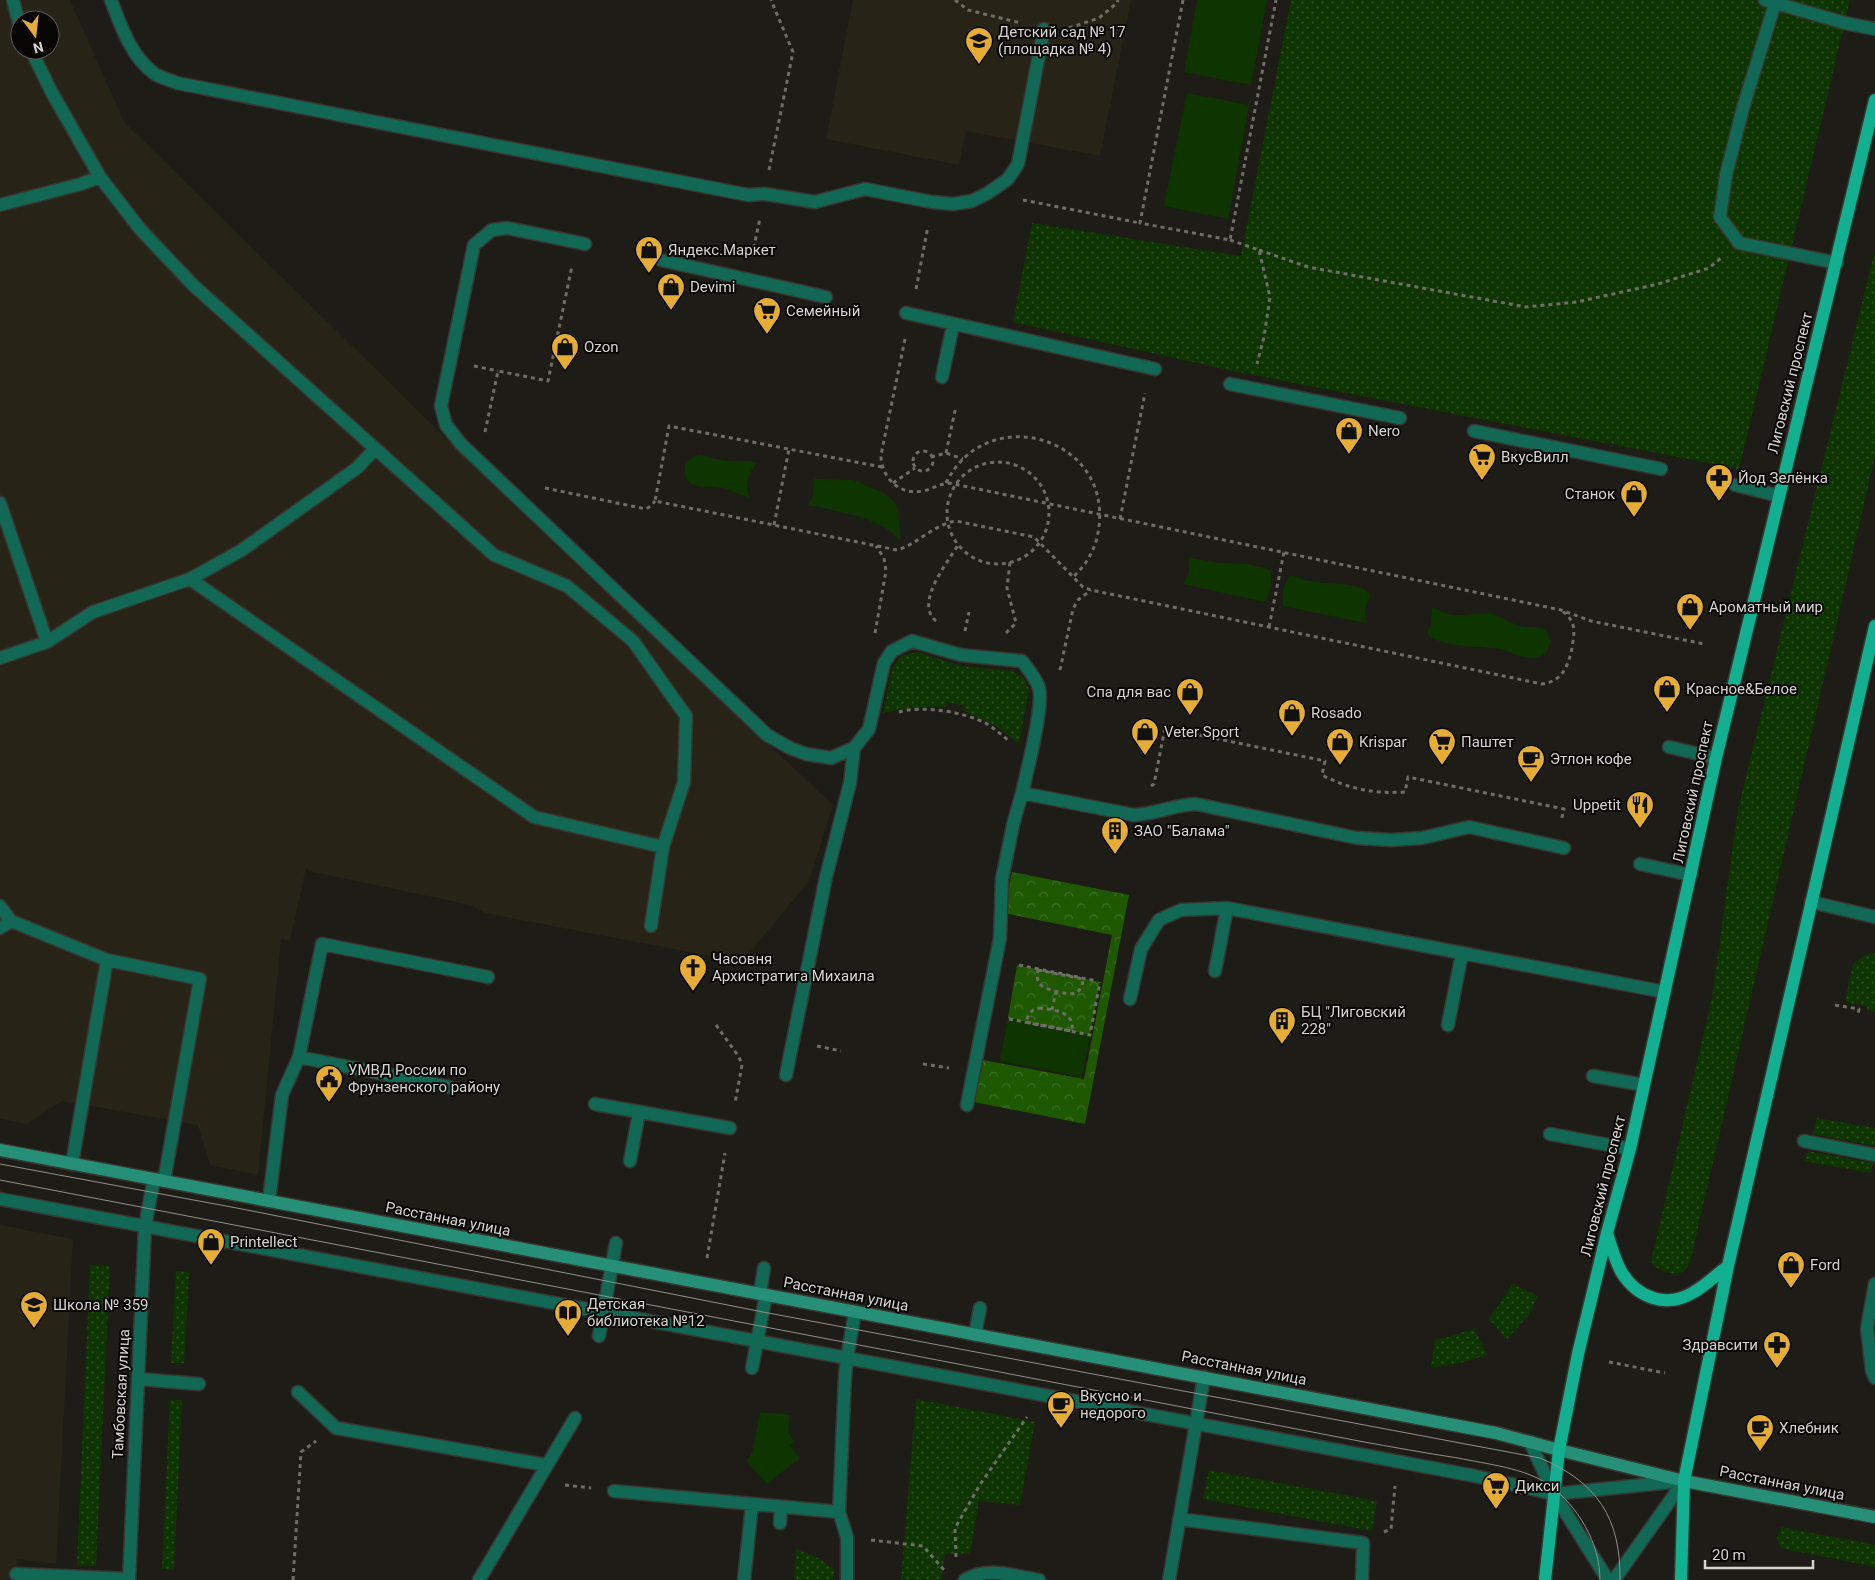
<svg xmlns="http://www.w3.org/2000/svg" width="1875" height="1580" font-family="Roboto,sans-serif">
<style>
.built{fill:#282317;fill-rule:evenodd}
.grass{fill:url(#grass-dots)}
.forest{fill:url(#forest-crowns)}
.park{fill:#0e3500}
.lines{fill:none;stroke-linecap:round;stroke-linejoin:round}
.lane-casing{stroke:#383630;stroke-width:15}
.street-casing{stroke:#383630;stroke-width:15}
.secondary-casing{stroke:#383630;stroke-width:15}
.primary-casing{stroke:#383630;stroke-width:15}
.path{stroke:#6f6d68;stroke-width:3;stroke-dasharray:4 4;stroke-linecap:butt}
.lane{stroke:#106855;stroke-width:12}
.street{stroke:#106855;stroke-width:12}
.secondary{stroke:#259077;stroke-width:12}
.primary{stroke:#12b090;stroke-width:12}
.tram{stroke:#918f8a;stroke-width:1}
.labels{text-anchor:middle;stroke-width:4;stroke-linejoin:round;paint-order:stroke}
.poi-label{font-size:15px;fill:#d5d3cf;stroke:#070605;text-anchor:start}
.street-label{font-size:15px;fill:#d5d3cf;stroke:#070605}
</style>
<defs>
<pattern id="grass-dots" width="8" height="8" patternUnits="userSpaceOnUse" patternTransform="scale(1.25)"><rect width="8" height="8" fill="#0e3500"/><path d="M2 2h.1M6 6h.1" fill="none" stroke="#305124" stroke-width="1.8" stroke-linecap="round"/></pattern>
<pattern id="forest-crowns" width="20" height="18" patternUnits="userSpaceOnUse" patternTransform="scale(1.25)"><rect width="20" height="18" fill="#1e5901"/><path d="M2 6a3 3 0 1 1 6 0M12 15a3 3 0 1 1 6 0" fill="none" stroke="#3e7025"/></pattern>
</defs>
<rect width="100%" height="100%" fill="#1e1c16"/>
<path class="built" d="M0 0H70L124 122 554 544 833 805 809 881 742 962 485 913 471 905 313 872 306 868 290 941 281 939 258 1175 210 1165 198 1125 62 1101 27 1124 0 1119ZM20 20H50V50H20Z
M853 0H1131L1100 156 966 131 959 165 826 139Z
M0 1225 73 1239 56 1564 17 1559 16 1580H0Z"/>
<path class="grass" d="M1291 0H1850L1739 469 1233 371 1013 322 1032 223 1241 256Z
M1875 250V456L1691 1258C1689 1264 1688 1269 1682 1272 1675 1276 1658 1271 1654 1265 1652 1263 1652 1260 1652 1257L1712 998 1738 809Z
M917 652 961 666 1012 671 1024 678 1029 689 1019 744 1000 728 964 711 965 706 947 702 946 707C924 706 904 708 883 713L893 667 901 656Z
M1875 953V1012L1867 1010V1006L1845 1002 1853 964 1865 955Z
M1817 1118 1875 1128V1146L1813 1134Z
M1808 1151 1873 1163 1871 1173 1805 1161Z
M90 1265 110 1266 96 1566 77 1565Z
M176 1271 189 1272 184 1363H171Z
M1512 1284 1538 1296 1528 1316 1507 1339 1489 1319 1506 1295Z
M1474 1329 1487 1354C1469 1362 1450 1366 1431 1367L1435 1339 1445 1338Z
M916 1399 1035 1422 1020 1505 979 1501 970 1554H945L941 1580H901Z
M170 1400H182L174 1570 162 1569Z
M1209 1470 1377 1501 1372 1531 1203 1499Z
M1781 1527 1875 1545V1567L1781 1548 1777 1539Z
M796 1549 820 1559 834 1569 833 1580H794Z"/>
<path class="forest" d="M1012 872 1129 895 1085 1124 974 1102 983 1060 1084 1079 1112 935 1004 913Z
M1017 965 1100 982 1090 1035 1008 1018Z"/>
<path class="park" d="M1197 0H1267L1251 85 1184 72Z
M1187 93 1249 105 1228 219 1164 206Z
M698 455C706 455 713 459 721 460 733 463 745 459 757 463 748 473 745 485 749 498 740 494 731 490 722 488 709 486 683 491 685 469 685 461 691 458 698 455Z
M814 479 853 480 886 494 895 503 898 509 901 541C879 517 846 514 816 506H808L813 496Z
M1189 557 1217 563 1248 564 1269 569C1274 581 1271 591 1265 602L1183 584 1189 573Z
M1290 575C1297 577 1303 580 1310 581 1327 585 1360 581 1371 595L1365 608 1366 623 1283 606V589Z
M1432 607C1440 611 1448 615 1457 615 1470 616 1483 611 1495 615 1505 618 1513 625 1524 627 1535 628 1548 624 1550 641 1550 650 1543 658 1534 658 1523 659 1511 652 1501 649 1482 646 1440 648 1427 634L1431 624Z
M1008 1018 1090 1035 1082 1077 1000 1061Z
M760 1412C771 1414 780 1413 790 1415L788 1432 794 1441 790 1445 800 1458 767 1484 747 1462 753 1449Z"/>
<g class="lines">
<defs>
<path id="lane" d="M13 0 20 27
M111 0C121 26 131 57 155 74 162 78 170 80 177 83L748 195 765 194 815 202 865 189 932 202 953 204 972 201 988 193 1008 179 1018 164 1044 29
M1765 0 1845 23 1875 29
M1776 0 1743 108 1726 175 1720 217 1739 243 1837 263
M31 50 51 91 100 177 140 229 193 285 494 555 567 586 633 641 686 716 684 782 663 847 651 926
M0 205 81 184 100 177
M585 244 508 228 492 230 474 245 441 406 446 425 461 444 767 735 790 748 806 754 831 758 854 748 869 729 884 663 892 651 912 641 961 655 1022 661C1028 669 1036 678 1039 688 1044 706 1027 771 1022 793L1134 815C1155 814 1174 805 1196 804L1357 838 1391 840 1422 838 1469 827 1564 848
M661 260 826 297
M906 313 1155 369
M942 377 953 325
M1230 384 1400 418
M1474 431 1661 469
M1735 485 1779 496
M0 503 47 642
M190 579 242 550 357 468 375 449
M0 658 47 642 93 612 190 579 534 817 663 847
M1669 747 1716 758
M1640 864 1691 875
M1811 902 1875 917
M0 906 11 921 107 960 72 1164
M0 928 11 921
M107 960 200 979 164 1181
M1215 971 1227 908
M1130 999 1141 949 1159 920 1181 910 1227 908 1665 992
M1448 1025 1462 953
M299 1057 449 1087
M786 1075 826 877 850 783 854 748
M1593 1076 1644 1085
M595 1104 730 1128
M967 1105 1000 938 1002 879 1013 825 1022 793
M1550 1134 1630 1149
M1804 1141 1875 1155
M630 1161 639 1112
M269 1201 282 1095 299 1057 322 944 488 977
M1875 1284 1867 1328 1872 1371 1875 1378
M760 1294 764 1268
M975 1335 980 1308
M599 1336 616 1243
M752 1368 766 1295
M138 1379 199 1384
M298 1392 336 1428 546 1465
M1530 1442 1554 1494 1608 1580
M614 1491 839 1512 845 1376 847 1358 855 1312
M839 1512 847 1537V1580
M1179 1519 1363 1543 1362 1580
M780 1523 781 1508
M16 1574 129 1579
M479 1580 575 1418
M744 1580 752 1505
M965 1580C987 1566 1015 1576 1039 1580
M1169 1580 1204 1377
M1614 1580 1684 1481"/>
<path id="street" d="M0 1199 1475 1476 1554 1494 1682 1481
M129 1580 145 1226 154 1179"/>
<path id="secondary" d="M0 1150 1496 1433 1559 1450 1684 1481 1875 1517"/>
<path id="primary" d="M1607 1233C1611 1246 1615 1261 1622 1273 1638 1298 1667 1309 1694 1292 1706 1285 1716 1275 1728 1266
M1545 1580 1559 1450 1578 1354 1607 1233 1630 1149 1716 758 1875 100
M1681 1580 1684 1481 1728 1266 1875 626"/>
</defs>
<use href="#lane" class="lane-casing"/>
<use href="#street" class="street-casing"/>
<use href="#secondary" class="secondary-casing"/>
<use href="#primary" class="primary-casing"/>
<path class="path" d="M955 0 968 10 1021 23
M1183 0 1140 223 1230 240 1276 0
M1069 28 1099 18 1117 3 1118 0
M769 170 793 52 771 0
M1023 200 1140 223
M1230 240 1259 250 1270 297 1264 337 1257 364
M1259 250 1308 267 1526 307 1577 302 1658 284 1709 268 1721 258
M752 256 760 218
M916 289 928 226
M905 339 881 455C881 477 899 496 923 491 932 489 939 484 949 483L1561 610 1591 621 1704 644
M474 366 498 371
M485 432 498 371 548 381 572 266
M913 461a10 10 0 1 1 20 0a10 10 0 1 1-20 0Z
M946 453 956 406
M931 457 946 453 963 459
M947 513a51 51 0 1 1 102 0a51 51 0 1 1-102 0Z
M882 467 669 426 655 501 897 550C918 544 934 524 956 521L1034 537 1083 587 1091 590 1542 684C1563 681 1568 666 1572 648 1573 640 1575 632 1573 625 1571 618 1566 614 1561 610
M893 483 915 468
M946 483C986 401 1110 436 1099 526 1097 546 1088 563 1074 576
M545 488 646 509 651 506 655 501
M1120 519 1145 393
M774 525 789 449
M936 621C914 603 948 562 958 545
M1269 627 1284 552
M965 631 969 612
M875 633 886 571 884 558 876 546
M1006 633 1016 623 1007 588 1010 562
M1060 670 1073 609 1078 600 1091 590
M899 712C922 705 966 712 987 724 995 729 1002 735 1009 741
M1151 786 1154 784 1165 728 1325 761 1322 775C1349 789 1374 794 1405 792L1408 777 1564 809 1561 821
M1019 965 1097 981
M1038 970 1083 979C1083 984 1081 990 1076 993 1071 995 1065 993 1059 992 1046 989 1034 986 1038 970Z
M1835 1005 1859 1009 1858 1014
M1039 1008C1054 1010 1075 1011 1072 1031L1026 1022C1028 1015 1031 1009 1039 1008Z
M1052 1010 1056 991
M1009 1019 1090 1035 1100 982
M716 1025 739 1057 742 1065 735 1103
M817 1046 841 1051
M923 1064 949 1068
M707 1258 725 1153
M1609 1362 1665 1373
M565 1485 591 1488
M1384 1532 1391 1529 1395 1486
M871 1540 923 1546 944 1570
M956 1557 955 1528 981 1483 1027 1417
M293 1580 301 1452 316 1441"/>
<use href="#lane" class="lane"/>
<use href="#street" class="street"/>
<use href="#secondary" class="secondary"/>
<use href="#primary" class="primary"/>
<path class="tram" d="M0 1164 242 1209 763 1312 1540 1458C1597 1482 1621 1518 1620 1580
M0 1180 1359 1441C1392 1447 1425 1453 1458 1458 1486 1464 1526 1468 1549 1485 1578 1506 1600 1543 1600 1580"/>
</g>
<defs>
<symbol id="school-pin" viewBox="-11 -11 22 30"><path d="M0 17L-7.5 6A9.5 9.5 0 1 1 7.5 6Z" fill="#e6ad36" stroke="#070605"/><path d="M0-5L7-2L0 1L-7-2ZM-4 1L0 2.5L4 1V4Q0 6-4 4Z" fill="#111"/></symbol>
<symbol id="shop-pin" viewBox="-11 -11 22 30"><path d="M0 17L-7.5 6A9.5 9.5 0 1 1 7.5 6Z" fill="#e6ad36" stroke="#070605"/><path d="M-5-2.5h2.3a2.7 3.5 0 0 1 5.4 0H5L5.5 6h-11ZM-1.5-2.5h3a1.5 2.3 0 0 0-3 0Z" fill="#111"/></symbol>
<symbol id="supermarket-pin" viewBox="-11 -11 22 30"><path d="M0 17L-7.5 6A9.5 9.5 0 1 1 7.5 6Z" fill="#e6ad36" stroke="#070605"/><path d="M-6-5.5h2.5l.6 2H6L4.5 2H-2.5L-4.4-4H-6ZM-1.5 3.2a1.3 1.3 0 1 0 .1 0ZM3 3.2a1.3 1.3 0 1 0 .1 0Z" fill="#111"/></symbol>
<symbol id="pharmacy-pin" viewBox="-11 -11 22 30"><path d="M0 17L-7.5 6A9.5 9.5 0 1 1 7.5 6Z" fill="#e6ad36" stroke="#070605"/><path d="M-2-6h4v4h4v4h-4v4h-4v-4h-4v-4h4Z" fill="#111"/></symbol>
<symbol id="cafe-pin" viewBox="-11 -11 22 30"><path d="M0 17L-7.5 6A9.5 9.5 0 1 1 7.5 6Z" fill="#e6ad36" stroke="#070605"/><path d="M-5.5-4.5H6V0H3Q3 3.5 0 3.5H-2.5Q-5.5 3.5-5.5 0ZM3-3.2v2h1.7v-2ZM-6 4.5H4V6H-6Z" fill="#111"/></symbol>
<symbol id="restaurant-pin" viewBox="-11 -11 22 30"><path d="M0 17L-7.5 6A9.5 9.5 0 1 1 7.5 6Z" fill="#e6ad36" stroke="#070605"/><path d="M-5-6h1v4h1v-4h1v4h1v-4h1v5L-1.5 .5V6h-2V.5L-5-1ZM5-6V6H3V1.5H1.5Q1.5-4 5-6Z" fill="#111"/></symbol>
<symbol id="building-pin" viewBox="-11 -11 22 30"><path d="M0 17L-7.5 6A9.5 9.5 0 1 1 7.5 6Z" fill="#e6ad36" stroke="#070605"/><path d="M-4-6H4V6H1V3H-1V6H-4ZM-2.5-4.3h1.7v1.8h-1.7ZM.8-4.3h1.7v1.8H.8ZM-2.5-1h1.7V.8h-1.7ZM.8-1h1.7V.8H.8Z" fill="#111"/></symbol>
<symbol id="church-pin" viewBox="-11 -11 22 30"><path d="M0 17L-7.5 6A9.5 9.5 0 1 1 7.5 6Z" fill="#e6ad36" stroke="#070605"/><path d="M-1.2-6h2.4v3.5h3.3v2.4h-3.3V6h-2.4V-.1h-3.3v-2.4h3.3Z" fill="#111"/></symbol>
<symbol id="civic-pin" viewBox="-11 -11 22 30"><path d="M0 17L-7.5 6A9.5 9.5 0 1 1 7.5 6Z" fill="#e6ad36" stroke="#070605"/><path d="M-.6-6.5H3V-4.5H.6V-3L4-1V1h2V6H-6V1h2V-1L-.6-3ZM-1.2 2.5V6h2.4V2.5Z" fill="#111"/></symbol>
<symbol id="library-pin" viewBox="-11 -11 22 30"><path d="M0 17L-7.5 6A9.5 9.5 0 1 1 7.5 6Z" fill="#e6ad36" stroke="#070605"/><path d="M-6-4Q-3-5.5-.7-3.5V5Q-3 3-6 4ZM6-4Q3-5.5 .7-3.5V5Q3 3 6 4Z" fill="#111"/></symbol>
</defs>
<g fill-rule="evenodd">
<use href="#school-pin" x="963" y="25" width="32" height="43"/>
<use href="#shop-pin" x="633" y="234" width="32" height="43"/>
<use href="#shop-pin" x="655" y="271" width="32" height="43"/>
<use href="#supermarket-pin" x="751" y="295" width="32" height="43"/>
<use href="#shop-pin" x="549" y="331" width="32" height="43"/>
<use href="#shop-pin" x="1333" y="415" width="32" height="43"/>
<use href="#supermarket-pin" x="1466" y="441" width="32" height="43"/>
<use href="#pharmacy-pin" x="1703" y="462" width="32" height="43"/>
<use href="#shop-pin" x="1618" y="478" width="32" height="43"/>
<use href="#shop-pin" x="1674" y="591" width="32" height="43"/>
<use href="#shop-pin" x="1651" y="673" width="32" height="43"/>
<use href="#shop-pin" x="1174" y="676" width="32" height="43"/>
<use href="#shop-pin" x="1276" y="697" width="32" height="43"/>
<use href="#shop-pin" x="1129" y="716" width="32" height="43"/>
<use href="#shop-pin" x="1324" y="726" width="32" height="43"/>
<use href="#supermarket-pin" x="1426" y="726" width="32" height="43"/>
<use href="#cafe-pin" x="1515" y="743" width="32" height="43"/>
<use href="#restaurant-pin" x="1624" y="789" width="32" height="43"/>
<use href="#building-pin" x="1099" y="815" width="32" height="43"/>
<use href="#church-pin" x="677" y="952" width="32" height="43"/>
<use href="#building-pin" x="1266" y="1005" width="32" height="43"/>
<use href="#civic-pin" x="313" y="1063" width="32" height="43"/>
<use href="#shop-pin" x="195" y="1226" width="32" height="43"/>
<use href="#shop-pin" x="1775" y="1249" width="32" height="43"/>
<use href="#school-pin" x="18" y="1289" width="32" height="43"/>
<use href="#library-pin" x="552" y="1297" width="32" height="43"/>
<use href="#pharmacy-pin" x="1761" y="1329" width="32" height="43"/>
<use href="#cafe-pin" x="1045" y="1389" width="32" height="43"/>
<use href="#cafe-pin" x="1744" y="1412" width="32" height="43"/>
<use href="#supermarket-pin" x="1480" y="1470" width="32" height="43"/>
</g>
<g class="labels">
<g class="poi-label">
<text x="998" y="37">Детский сад № 17<tspan x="998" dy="17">(площадка № 4)</tspan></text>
<text x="668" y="255">Яндекс.Маркет</text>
<text x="690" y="292">Devimi</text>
<text x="786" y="316">Семейный</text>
<text x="584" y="352">Ozon</text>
<text x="1368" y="436">Nero</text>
<text x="1501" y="462">ВкусВилл</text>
<text x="1738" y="483">Йод Зелёнка</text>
<text x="1615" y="499" text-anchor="end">Станок</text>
<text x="1709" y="612">Ароматный мир</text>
<text x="1686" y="694">Красное&amp;Белое</text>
<text x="1171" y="697" text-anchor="end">Спа для вас</text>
<text x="1311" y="718">Rosado</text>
<text x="1164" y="737">Veter Sport</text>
<text x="1359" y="747">Krispar</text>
<text x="1461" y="747">Паштет</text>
<text x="1550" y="764">Этлон кофе</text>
<text x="1621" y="810" text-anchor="end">Uppetit</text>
<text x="1134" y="836">ЗАО "Балама"</text>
<text x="712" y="964">Часовня<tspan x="712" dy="17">Архистратига Михаила</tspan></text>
<text x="1301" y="1017">БЦ "Лиговский<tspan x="1301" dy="17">228"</tspan></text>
<text x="348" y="1075">УМВД России по<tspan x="348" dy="17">Фрунзенского району</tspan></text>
<text x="230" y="1247">Printellect</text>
<text x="1810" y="1270">Ford</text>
<text x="587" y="1309">Детская<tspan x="587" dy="17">библиотека №12</tspan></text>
<text x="53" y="1310">Школа № 359</text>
<text x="1758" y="1350" text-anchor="end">Здравсити</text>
<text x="1080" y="1401">Вкусно и<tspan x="1080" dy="17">недорого</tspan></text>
<text x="1779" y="1433">Хлебник</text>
<text x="1515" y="1491">Дикси</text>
</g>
<g class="street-label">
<text transform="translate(1790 383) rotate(-76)" y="5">Лиговский проспект</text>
<text transform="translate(1693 792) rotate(-78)" y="5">Лиговский проспект</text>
<text transform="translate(1603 1186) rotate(-76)" y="5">Лиговский проспект</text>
<text transform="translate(448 1219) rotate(11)" y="5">Расстанная улица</text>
<text transform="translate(846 1294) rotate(11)" y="5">Расстанная улица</text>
<text transform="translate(1244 1368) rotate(11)" y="5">Расстанная улица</text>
<text transform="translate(121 1394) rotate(-87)" y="5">Тамбовская улица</text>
<text transform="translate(1782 1483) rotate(11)" y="5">Расстанная улица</text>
</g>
</g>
<g transform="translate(35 35) rotate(165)"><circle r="24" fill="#070605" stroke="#595856"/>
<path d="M0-4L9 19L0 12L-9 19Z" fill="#e6ad36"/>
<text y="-8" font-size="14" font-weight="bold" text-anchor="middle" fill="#d5d3cf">N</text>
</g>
<path d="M1705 1560v8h108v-8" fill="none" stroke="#d5d3cf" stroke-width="2.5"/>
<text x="1712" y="1560" font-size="15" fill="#d5d3cf" stroke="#070605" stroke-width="4" paint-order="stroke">20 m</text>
</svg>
